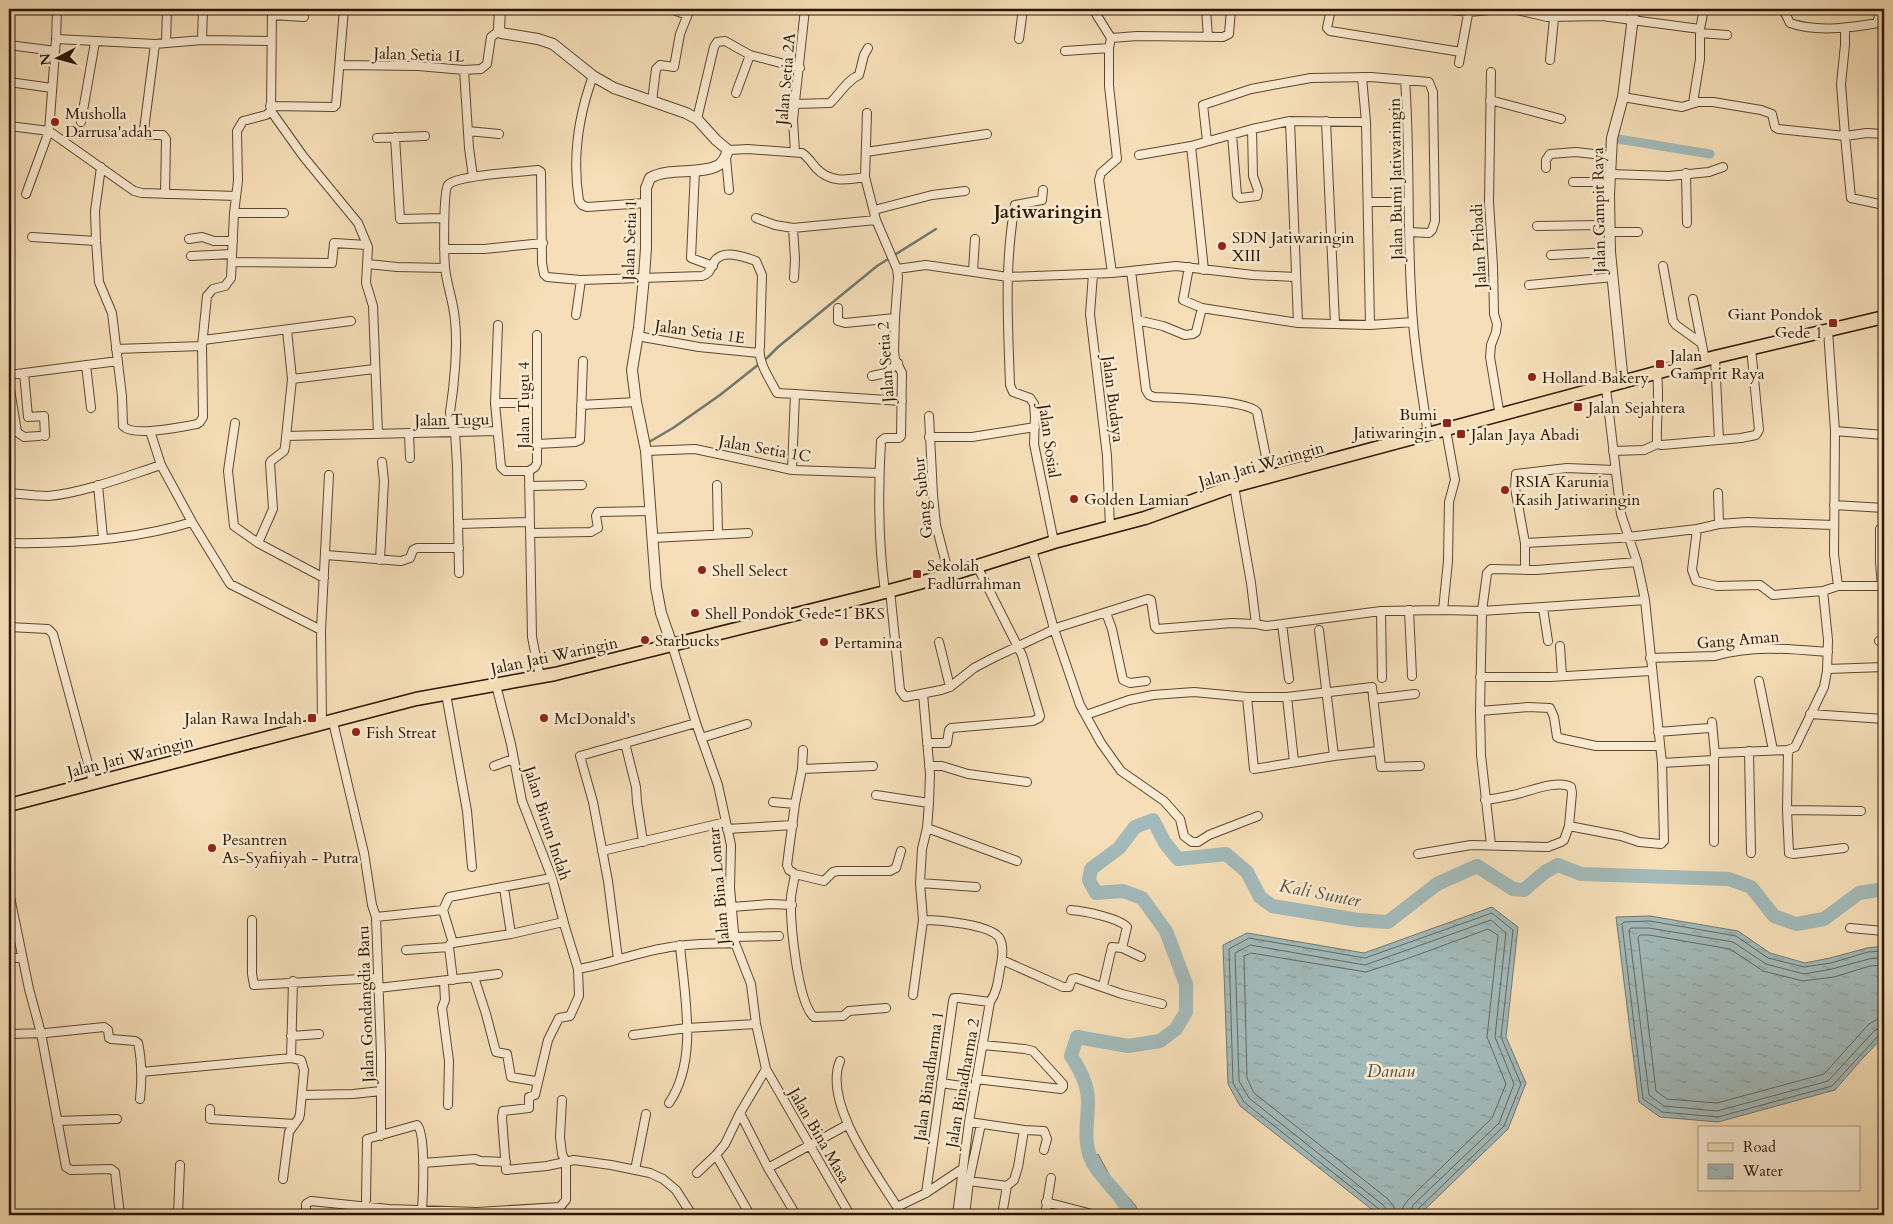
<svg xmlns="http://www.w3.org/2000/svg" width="1893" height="1224" font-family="Cardo,serif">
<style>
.water{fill:url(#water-ripples);stroke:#727870}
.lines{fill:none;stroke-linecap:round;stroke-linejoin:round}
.shore{stroke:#66685d;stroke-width:1}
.stream{stroke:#727870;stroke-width:2.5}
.canal{stroke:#a2baba;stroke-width:9}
.river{stroke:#a2baba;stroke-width:14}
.minor-casing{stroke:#5e482e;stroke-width:10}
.tertiary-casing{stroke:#5e482e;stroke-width:12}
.primary-casing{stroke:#2b1500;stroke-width:15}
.minor{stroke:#f9ead1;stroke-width:8}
.tertiary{stroke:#f9ead1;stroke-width:10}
.primary{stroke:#f6dfb8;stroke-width:12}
.poi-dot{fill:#8f2418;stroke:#f9ead1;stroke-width:2}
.labels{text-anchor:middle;stroke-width:5;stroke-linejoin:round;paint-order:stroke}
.street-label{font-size:16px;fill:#2b1500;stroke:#f9ead1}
.poi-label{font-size:16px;fill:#2b1500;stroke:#f9ead1;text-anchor:start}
.water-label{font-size:18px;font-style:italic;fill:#554f41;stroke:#f9ead1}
.quarter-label{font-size:19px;font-weight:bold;fill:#2b1500;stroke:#f9ead1}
</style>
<defs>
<pattern id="water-ripples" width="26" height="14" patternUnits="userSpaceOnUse" patternTransform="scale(1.25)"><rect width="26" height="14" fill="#a2baba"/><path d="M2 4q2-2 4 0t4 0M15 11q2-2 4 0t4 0" fill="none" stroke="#8c9f9e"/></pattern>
</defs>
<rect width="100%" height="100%" fill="#f6dfb8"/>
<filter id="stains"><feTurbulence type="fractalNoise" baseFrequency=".004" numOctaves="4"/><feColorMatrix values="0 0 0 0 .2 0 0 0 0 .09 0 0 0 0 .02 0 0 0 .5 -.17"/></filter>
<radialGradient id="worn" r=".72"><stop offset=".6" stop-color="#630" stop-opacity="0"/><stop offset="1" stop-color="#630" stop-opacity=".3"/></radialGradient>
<path class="water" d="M1492 907 1518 927 1506 1037 1526 1083 1508 1129 1419 1215H1379L1240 1106 1228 1084 1223 945 1247 933 1364 953Z
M1650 916 1738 931 1770 953 1805 963 1830 958 1867 948 1884 946V1036L1862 1059 1835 1090 1718 1122 1660 1117 1639 1102 1616 917Z
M1087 1129V1146L1091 1158 1098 1154 1111 1178 1136 1206 1137 1215H1123C1115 1192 1084 1173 1084 1149 1084 1142 1086 1135 1087 1129Z"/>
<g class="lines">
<path class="shore" d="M1884 951 1868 952 1831 963 1804 967 1768 958 1736 936 1650 921 1624 922 1622 924 1643 1099 1662 1112 1718 1117 1832 1086 1879 1035 1884 1033
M1884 957 1869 959 1832 969 1804 974 1766 964 1733 942 1649 928H1631L1629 930 1649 1095 1664 1106 1717 1111 1828 1081 1875 1030 1884 1027
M1884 965 1870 966 1834 977 1803 981 1763 971 1730 949 1649 935H1640L1638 937 1656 1091 1667 1099 1717 1103 1824 1074 1869 1024 1876 1020 1884 1019
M1381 1215 1379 1209 1244 1102 1233 1083 1229 949 1249 938 1365 958 1492 913 1513 930 1501 1037 1521 1084 1504 1126 1418 1209 1416 1215
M1388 1215 1387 1210 1383 1205 1249 1098 1239 1081 1235 953 1250 945 1365 965 1491 920 1506 933 1495 1037 1514 1084 1499 1123 1413 1205 1410 1215
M1395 1215 1394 1207 1388 1199 1254 1093 1247 1078 1244 956 1251 953 1366 972 1409 958 1488 929 1498 935 1487 1037 1506 1084 1492 1118 1408 1200 1403 1207 1402 1215"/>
<path class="stream" d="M649 442 673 428 720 395 768 357 778 347 877 266 936 229"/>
<path class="canal" d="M1612 138 1710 154"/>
<path class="river" d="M1129 1215C1124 1194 1099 1179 1091 1159 1083 1141 1088 1120 1088 1102 1088 1084 1080 1070 1071 1056L1077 1037 1128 1046 1160 1041 1176 1029 1186 1012V984L1166 931 1142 898 1123 891 1096 893 1089 880 1091 869 1119 848 1135 827 1153 820 1165 843 1178 859 1226 854 1247 872 1260 897 1272 906 1358 920 1388 922 1437 884 1477 866 1513 889 1524 890 1545 872 1558 865 1581 874 1729 879 1751 887 1774 916 1796 924 1824 919 1859 893 1884 889"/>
<defs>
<path id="minor" d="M272 9 271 111 303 156 358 223 368 247 366 283 373 306 378 434
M671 9 687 15
M1093 9 1111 38 1109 48V86L1117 159 1101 173 1099 180 1112 273
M1206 9 1208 37
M1331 9 1327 28 1330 31 1461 52
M1441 9 1469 12 1500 9
M1512 9 1547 17 1602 16 1700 29
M1783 9 1790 23C1817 33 1856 27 1884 22
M272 15 304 17
M1877 23 1881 9
M1845 28V45L1841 84 1845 136 1867 133 1884 134
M1700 33 1727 35
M1111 38 1137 36 1223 37 1229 34 1231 9
M56 39 155 44 202 40 271 41
M1019 39 1023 9
M202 40 203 9
M166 43 167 9
M155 44 144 130 147 135H163L166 139 165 194
M9 45 55 51
M1065 51 1109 48
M1550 60 1554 18
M1459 63 1469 9
M340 65 418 66 464 70 481 69 487 64 491 37 499 31
M464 70 469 148 473 177
M1491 72 1489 202 1493 266 1494 314 1497 324 1496 332 1491 345 1490 357 1500 416
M593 76C578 117 572 158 579 201L582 205 587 207 646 203
M1405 80C1411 160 1406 241 1413 322 1416 360 1423 397 1428 435
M9 82 52 88
M736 93 750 55
M1623 97 1682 107 1698 102H1713L1761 110 1772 114 1775 127 1778 129 1845 136 1851 198 1884 205
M1490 100 1561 119
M652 101 656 69 660 65 674 67 680 34 690 9
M1693 103 1700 59V29L1704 9
M795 104 830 103C840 94 846 81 859 75L864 55 868 48
M270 106 334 107 336 105 344 9
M867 113 865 177 876 220 897 269 898 277 895 318 894 351 895 359 902 373 901 436 899 438H885L881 441C878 492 878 541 885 592
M697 119 714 47 717 42 725 41 750 55 800 68
M1290 121 1298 323
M1326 121 1335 324
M81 122 95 42
M1366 122 1370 325
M9 126 49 131 134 191 142 193 236 196
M468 131 499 134
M1232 135 1237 195 1240 198 1257 196 1258 190 1253 176 1252 129
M395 137 400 219 444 218
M377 138 425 136
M1207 141 1203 105 1251 89 1311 78 1371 77 1429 82 1433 92 1435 221 1432 230 1429 233 1409 232
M1191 146 1204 270
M728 150 748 149 802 153C808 157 811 162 816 168 830 183 846 180 865 177
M795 152 793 120 805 9
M866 152 987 134
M1139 155 1191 146 1252 129 1290 121 1366 122 1362 77
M726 158 729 190
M101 167 95 211 96 241 99 282 112 313 122 396 123 426C133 437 182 427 197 424L200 422 203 417 202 346 207 296 213 289 225 286 231 278 234 213 238 181 237 131 243 121 266 115 271 111
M1546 168V160L1550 154 1576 152 1611 156
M695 170 691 258 713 266
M1686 173 1687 223
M1610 174 1669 176 1709 172 1723 167
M1573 182H1610
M1043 190 1042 200 1015 205C1004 264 1008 325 1010 385L1013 392 1030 398 1034 404 1035 417 1034 444 1054 542
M26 194 49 131 56 39 57 9
M1368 202H1408
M874 210 932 195 965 191
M234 213H284
M756 218 775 225 793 228 876 220
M1537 226 1600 225 1610 227
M793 228 795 259 794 278
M1610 232H1638
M32 237 96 241
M189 239 202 237 214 241H233
M444 249H484L543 243
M1551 255 1610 252
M191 256 232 254
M232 262 332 263 334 243 367 245
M368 264 397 267 445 268
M1663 266 1673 321 1676 325 1701 343
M1189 267 1183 300 1202 308 1298 323 1370 325 1413 322
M897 269 926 265 1008 277 1112 273 1176 266 1253 275 1296 277
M973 271 975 239
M1131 271 1146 390 1149 395 1154 397C1173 398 1247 400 1257 412L1270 477
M1093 274 1090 314 1107 456 1110 527
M1529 285 1613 277
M1693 299 1705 360
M838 308V321L845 323 895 318
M576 315 581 280
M1137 320 1163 326 1185 335 1193 334 1196 332 1202 308
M498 325 495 403 501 467 505 471H529
M1828 331 1835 431 1834 554 1838 586
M637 336 699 347 759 353
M203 340 351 321
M116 349 202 346
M1715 357 1719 440
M86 365 91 408
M24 373 28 417 44 416 45 436
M9 375 118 361
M872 376 886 373 898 363
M292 379 374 369
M9 383 17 432 24 437 39 436
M795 394 902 401
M495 403H537
M581 405 636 402
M929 416 933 495 936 525 949 575
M235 423 228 471 234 526 258 543 324 578
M150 431 161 465 192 522 230 584 321 630
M1835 431 1884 435
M409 433 410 458
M286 436 497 431
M929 437H972L1035 427
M537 444 575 442 580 440 583 361
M1657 444C1656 419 1660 399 1657 374
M646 451 695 449 792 470 879 473
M1613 451 1644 450 1657 444 1662 445 1741 438 1756 435 1759 430 1751 348
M529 471 532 637 540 677
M529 471 535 467 537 463V335
M98 485 103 538
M717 485 718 534
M529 486 582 485
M1234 486 1251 583 1256 624 1266 626 1282 624 1381 611 1443 610 1482 611 1645 600
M9 493C21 494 35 496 48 496 83 493 127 476 161 465
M1718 493 1719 524
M1834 505 1884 508
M459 524 530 522
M1697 529 1692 570 1696 581 1717 586 1760 585 1773 595 1823 591 1838 586H1884
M1880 529V562L1882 587
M531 533 591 532 598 528 596 516 598 512 651 511
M653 538 748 533
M9 543C70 544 134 540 192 522
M258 543 273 509 270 463 271 461 284 451 285 447 292 379 287 330
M1525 543 1619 538 1697 529 1719 524 1747 522 1833 525
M1032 549 1054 629 1080 705 1101 743 1121 771 1164 801 1180 819 1184 836 1192 842H1198L1209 835 1258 816
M326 555 401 561 410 558 413 550 417 548H459
M380 560 384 481 382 462
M1525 570V543L1515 488 1516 474 1567 468 1615 470
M459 573 457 465 455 432 451 422 450 412C454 387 458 346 455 321 454 303 447 286 445 268 444 257 443 191 448 185 457 175 522 172 538 170L541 172 542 263 544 274 547 277 581 280 702 276C710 274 710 269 714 262 722 248 745 257 756 261L762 275 760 346C757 362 770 379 777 393L795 394 792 470
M890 590 900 690 905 697 941 690 950 687 974 668 993 658 1059 627 1148 599 1151 600 1155 627 1157 629 1232 623 1256 624
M1543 608 1548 641
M1409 610 1412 676
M1443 610 1448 561 1449 502 1455 480 1446 430
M1381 611 1382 678
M1106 613 1112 629 1123 680 1130 683 1146 681
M1282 624 1289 679
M9 627 48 629 53 634 93 782
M1319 630 1334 756
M1879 641H1884
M939 642 950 687
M672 645 696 723 718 785 731 845 730 888 735 943 751 984 756 1024 766 1069 850 1215
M1560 646 1562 676
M1650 658 1715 656C1752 645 1791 649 1828 652
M1827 669 1884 667
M1480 677H1550L1651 671
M1759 681 1773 750
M496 685 511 744 522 801 552 878 565 927 578 969 579 996 570 1016 559 1018 548 1040 535 1095 529 1097V1108L503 1111 502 1118 506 1170 547 1166 574 1160 611 1165 650 1173 663 1179 676 1190 692 1215
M446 694 467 811 472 867
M1247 697 1254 769 1334 756 1378 751
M1287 697 1294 762
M1373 699 1415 694
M1480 711 1528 707 1550 708 1554 717 1557 737 1559 738 1596 746H1660
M1810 714 1884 719
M1086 715 1129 700 1153 695 1194 692 1247 697H1287L1372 687 1381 767 1420 766
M333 722 364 853 372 905 376 917 381 1054V1136
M1712 722 1715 755
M322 724 321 630 329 475
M1658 732 1709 728
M701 738 747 724
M625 743 636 787 637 802 643 842
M927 743H947L949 730 951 728 1033 721 1039 718 1040 716 1022 655 977 566
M803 750 802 769 795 804 787 865 789 870 795 874C794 881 792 889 791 897 790 921 797 1002 814 1017L843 1016 849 1011 886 1008
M1788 750 1787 810 1789 853 1793 854 1844 848
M1749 751 1751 853
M1714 760V842
M1662 763 1714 760 1715 755 1718 753 1788 750 1795 747 1824 687 1827 671 1828 640 1823 591
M494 766 513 759
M929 766H942L968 774 1027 782
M802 769 873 766
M876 795 929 803
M773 802 795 804
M1787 810 1861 811
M1569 826 1621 836 1639 842 1661 844 1664 841 1662 763 1645 600 1637 562 1621 514 1606 388
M927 828 1017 861
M727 829 793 825
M1491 845 1481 755 1480 711 1482 611 1487 573 1491 569 1536 570 1637 562
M602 851 726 822
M1418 854 1471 845 1548 847 1561 842 1564 840 1569 826 1572 793 1571 787C1557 779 1528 792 1513 795 1504 797 1495 799 1485 800
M795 874 824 881 833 872 838 871H890L896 868 901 851
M920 883 976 887
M504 888 511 934
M9 892 29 989 41 1033 66 1167 71 1170 111 1169 115 1172 120 1215
M732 907 770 904 792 905
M1071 910C1084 911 1119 918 1127 927L1122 948
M376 917 443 910
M252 920V974L254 985 378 978
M923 920C937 920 993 924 1000 939 1004 947 1002 960 1000 969 998 981 997 992 990 1002L969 1122 957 1215
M1850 928 1884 931
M735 937 779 936
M453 943 511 934 559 923
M449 947 453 980
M406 950 449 947 450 944 453 943 443 910 449 897 546 879
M9 958H22
M618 959 608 881 593 802 580 756 696 723
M1002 960 1063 987H1069L1072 979 1076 978 1122 994 1162 1004
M578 969C608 964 635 953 665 948 688 943 712 944 735 943
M474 977 498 974
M444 982 445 1000 442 1008 449 1061 448 1105
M1103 986 1112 947 1122 948 1141 957
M378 988 474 977 486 1014 496 1052 507 1054 511 1077 535 1081 538 1079
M913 995 923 920 920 883 922 849 927 828 929 803 930 774 923 694
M9 1034 46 1033 104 1027 108 1030 109 1038 111 1039 135 1041 138 1043C142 1061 142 1080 140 1099
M633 1035 687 1028 756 1024
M291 1036 319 1034
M291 1058 293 981
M840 1061C822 1105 880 1178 902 1215
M141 1072 291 1058 301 1060 304 1070 300 1114 299 1118 289 1132 283 1179
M976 1079 1061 1089 1063 1087V1084L1033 1051 1025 1049 982 1045
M941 1083 975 1088
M303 1095 353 1094 381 1091
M669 1103C699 1059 684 995 680 945
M210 1109V1119L295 1124
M740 1113 768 1168 796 1215
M57 1121 117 1119
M969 1122 1024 1130 1044 1131 1047 1139 1044 1150
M423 1163 475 1159 480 1161 506 1162
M768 1168 847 1125
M635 1170 646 1114
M697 1173 716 1155
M969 1181 1007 1186
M926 1193 953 1001 954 998H959L990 1002
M366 1200 367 1139 417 1125C426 1132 423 1196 422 1210
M1046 1202 1096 1215
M897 1207 926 1193 962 1169
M178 1215 180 1165
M306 1215V1204L311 1201 389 1209 477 1212 560 1207 566 1200V1162L562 1154 560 1137 562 1100
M750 1215 716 1155 725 1144 740 1113 766 1069
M965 1215 969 1181 981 1124
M1002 1215 1007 1186 1014 1180 1018 1167 1024 1130
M1045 1215 1051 1178"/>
<path id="tertiary" d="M500 9 499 29 501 33 538 39 553 44 593 76 614 88 686 113 697 119 716 140 728 150C726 156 724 163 717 166 698 175 669 167 650 178L646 188V248L644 277 639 328 632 370 636 402 646 451 656 587 661 613 672 645
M1623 383 1610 252 1609 194 1612 138 1623 97 1634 9"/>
<path id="primary" d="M9 805 416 699 555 674 885 592 949 575 1054 542 1145 518 1234 486 1715 357 1884 317"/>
</defs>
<use href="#minor" class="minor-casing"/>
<use href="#tertiary" class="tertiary-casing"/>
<use href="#primary" class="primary-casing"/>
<use href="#minor" class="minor"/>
<use href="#tertiary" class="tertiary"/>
<use href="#primary" class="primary"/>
</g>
<g class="poi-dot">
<circle cx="55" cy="122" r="5"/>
<circle cx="1222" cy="246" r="5"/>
<rect x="1828" y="318" width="10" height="10" rx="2.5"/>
<rect x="1655" y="359" width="10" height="10" rx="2.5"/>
<circle cx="1532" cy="377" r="5"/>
<rect x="1573" y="402" width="10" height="10" rx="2.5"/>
<rect x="1442" y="418" width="10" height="10" rx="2.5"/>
<rect x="1456" y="429" width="10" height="10" rx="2.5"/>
<circle cx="1505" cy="490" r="5"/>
<circle cx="1074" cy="499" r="5"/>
<circle cx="702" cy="570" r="5"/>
<rect x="912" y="569" width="10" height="10" rx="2.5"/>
<circle cx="695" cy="613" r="5"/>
<circle cx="645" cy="640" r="5"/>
<circle cx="824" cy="642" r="5"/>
<rect x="307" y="713" width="10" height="10" rx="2.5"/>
<circle cx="544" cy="718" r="5"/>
<circle cx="356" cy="732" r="5"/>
<circle cx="212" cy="848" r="5"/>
</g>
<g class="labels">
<g class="street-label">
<text transform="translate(419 54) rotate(2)" y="6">Jalan Setia 1L</text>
<text transform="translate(785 79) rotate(-85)" y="6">Jalan Setia 2A</text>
<text transform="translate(1395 179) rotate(-91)" y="6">Jalan Bumi Jatiwaringin</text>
<text transform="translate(1598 210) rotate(-91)" y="6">Jalan Gampit Raya</text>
<text transform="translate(629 240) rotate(-88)" y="6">Jalan Setia 1</text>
<text transform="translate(1478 246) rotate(-93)" y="6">Jalan Pribadi</text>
<text transform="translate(700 331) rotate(8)" y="6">Jalan Setia 1E</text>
<text transform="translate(885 362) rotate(-94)" y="6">Jalan Setia 2</text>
<text transform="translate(1114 399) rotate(83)" y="6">Jalan Budaya</text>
<text transform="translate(523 405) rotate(-90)" y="6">Jalan Tugu 4</text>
<text transform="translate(452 419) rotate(-1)" y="6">Jalan Tugu</text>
<text transform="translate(1050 441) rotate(82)" y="6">Jalan Sosial</text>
<text transform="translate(765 448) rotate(10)" y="6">Jalan Setia 1C</text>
<text transform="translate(1261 464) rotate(-16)" y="6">Jalan Jati Waringin</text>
<text transform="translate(922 498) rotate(-96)" y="6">Gang Subur</text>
<text transform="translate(1738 639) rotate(-5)" y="6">Gang Aman</text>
<text transform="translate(554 655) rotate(-12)" y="6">Jalan Jati Waringin</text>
<text transform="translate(130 756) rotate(-14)" y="6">Jalan Jati Waringin</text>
<text transform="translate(548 823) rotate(72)" y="6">Jalan Birun Indah</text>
<text transform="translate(718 886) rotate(-95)" y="6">Jalan Bina Lontar</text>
<text transform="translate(365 1004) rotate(-92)" y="6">Jalan Gondangdia Baru</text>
<text transform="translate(928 1076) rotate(-82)" y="6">Jalan Binadharma 1</text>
<text transform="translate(962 1083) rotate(-80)" y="6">Jalan Binadharma 2</text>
<text transform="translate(820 1135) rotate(60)" y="6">Jalan Bina Masa</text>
</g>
<g class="poi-label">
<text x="65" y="119">Musholla<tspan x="65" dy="18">Darrusa'adah</tspan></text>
<text x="1232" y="243">SDN Jatiwaringin<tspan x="1232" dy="18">XIII</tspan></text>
<text x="1823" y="320" text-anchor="end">Giant Pondok<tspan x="1823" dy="18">Gede 1</tspan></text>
<text x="1670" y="361">Jalan<tspan x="1670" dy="18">Gamprit Raya</tspan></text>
<text x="1542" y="383">Holland Bakery</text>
<text x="1588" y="413">Jalan Sejahtera</text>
<text x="1437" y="420" text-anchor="end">Bumi<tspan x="1437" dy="18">Jatiwaringin</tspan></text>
<text x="1471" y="440">Jalan Jaya Abadi</text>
<text x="1515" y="487">RSIA Karunia<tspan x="1515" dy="18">Kasih Jatiwaringin</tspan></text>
<text x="1084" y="505">Golden Lamian</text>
<text x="927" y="571">Sekolah<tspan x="927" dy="18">Fadlurrahman</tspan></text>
<text x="712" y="576">Shell Select</text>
<text x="705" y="619">Shell Pondok Gede-1 BKS</text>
<text x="655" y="646">Starbucks</text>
<text x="834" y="648">Pertamina</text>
<text x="302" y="724" text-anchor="end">Jalan Rawa Indah</text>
<text x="554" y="724">McDonald's</text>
<text x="366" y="738">Fish Streat</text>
<text x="222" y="845">Pesantren<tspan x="222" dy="18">As-Syafiiyah - Putra</tspan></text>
</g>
<g class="water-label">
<text transform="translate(1320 893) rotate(11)" y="6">Kali Sunter</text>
<text x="1391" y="1077">Danau</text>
</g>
<g class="quarter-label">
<text x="1048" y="218">Jatiwaringin</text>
</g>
</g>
<rect width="1893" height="1224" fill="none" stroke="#f6dfb8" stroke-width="30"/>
<rect x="10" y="10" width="1873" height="1204" fill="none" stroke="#2b1500" stroke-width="2.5"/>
<rect x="15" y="15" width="1863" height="1194" fill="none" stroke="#2b1500"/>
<rect x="1698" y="1126" width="162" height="65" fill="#f9ead1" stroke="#a7957d"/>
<rect x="1708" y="1143" width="25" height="8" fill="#f6dfb8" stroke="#a7957d"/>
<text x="1743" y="1152" font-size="15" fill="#2b1500">Road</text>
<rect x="1708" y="1164" width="25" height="15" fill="url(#water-ripples)" stroke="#a7957d"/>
<text x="1743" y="1176" font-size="15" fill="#2b1500">Water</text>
<g transform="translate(58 58) rotate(264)" stroke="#f9ead1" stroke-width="4" paint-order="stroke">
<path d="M0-4L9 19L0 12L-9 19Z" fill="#2b1500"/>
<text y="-8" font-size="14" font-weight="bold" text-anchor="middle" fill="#2b1500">N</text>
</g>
<rect width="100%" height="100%" filter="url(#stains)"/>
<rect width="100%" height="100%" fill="url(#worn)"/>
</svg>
